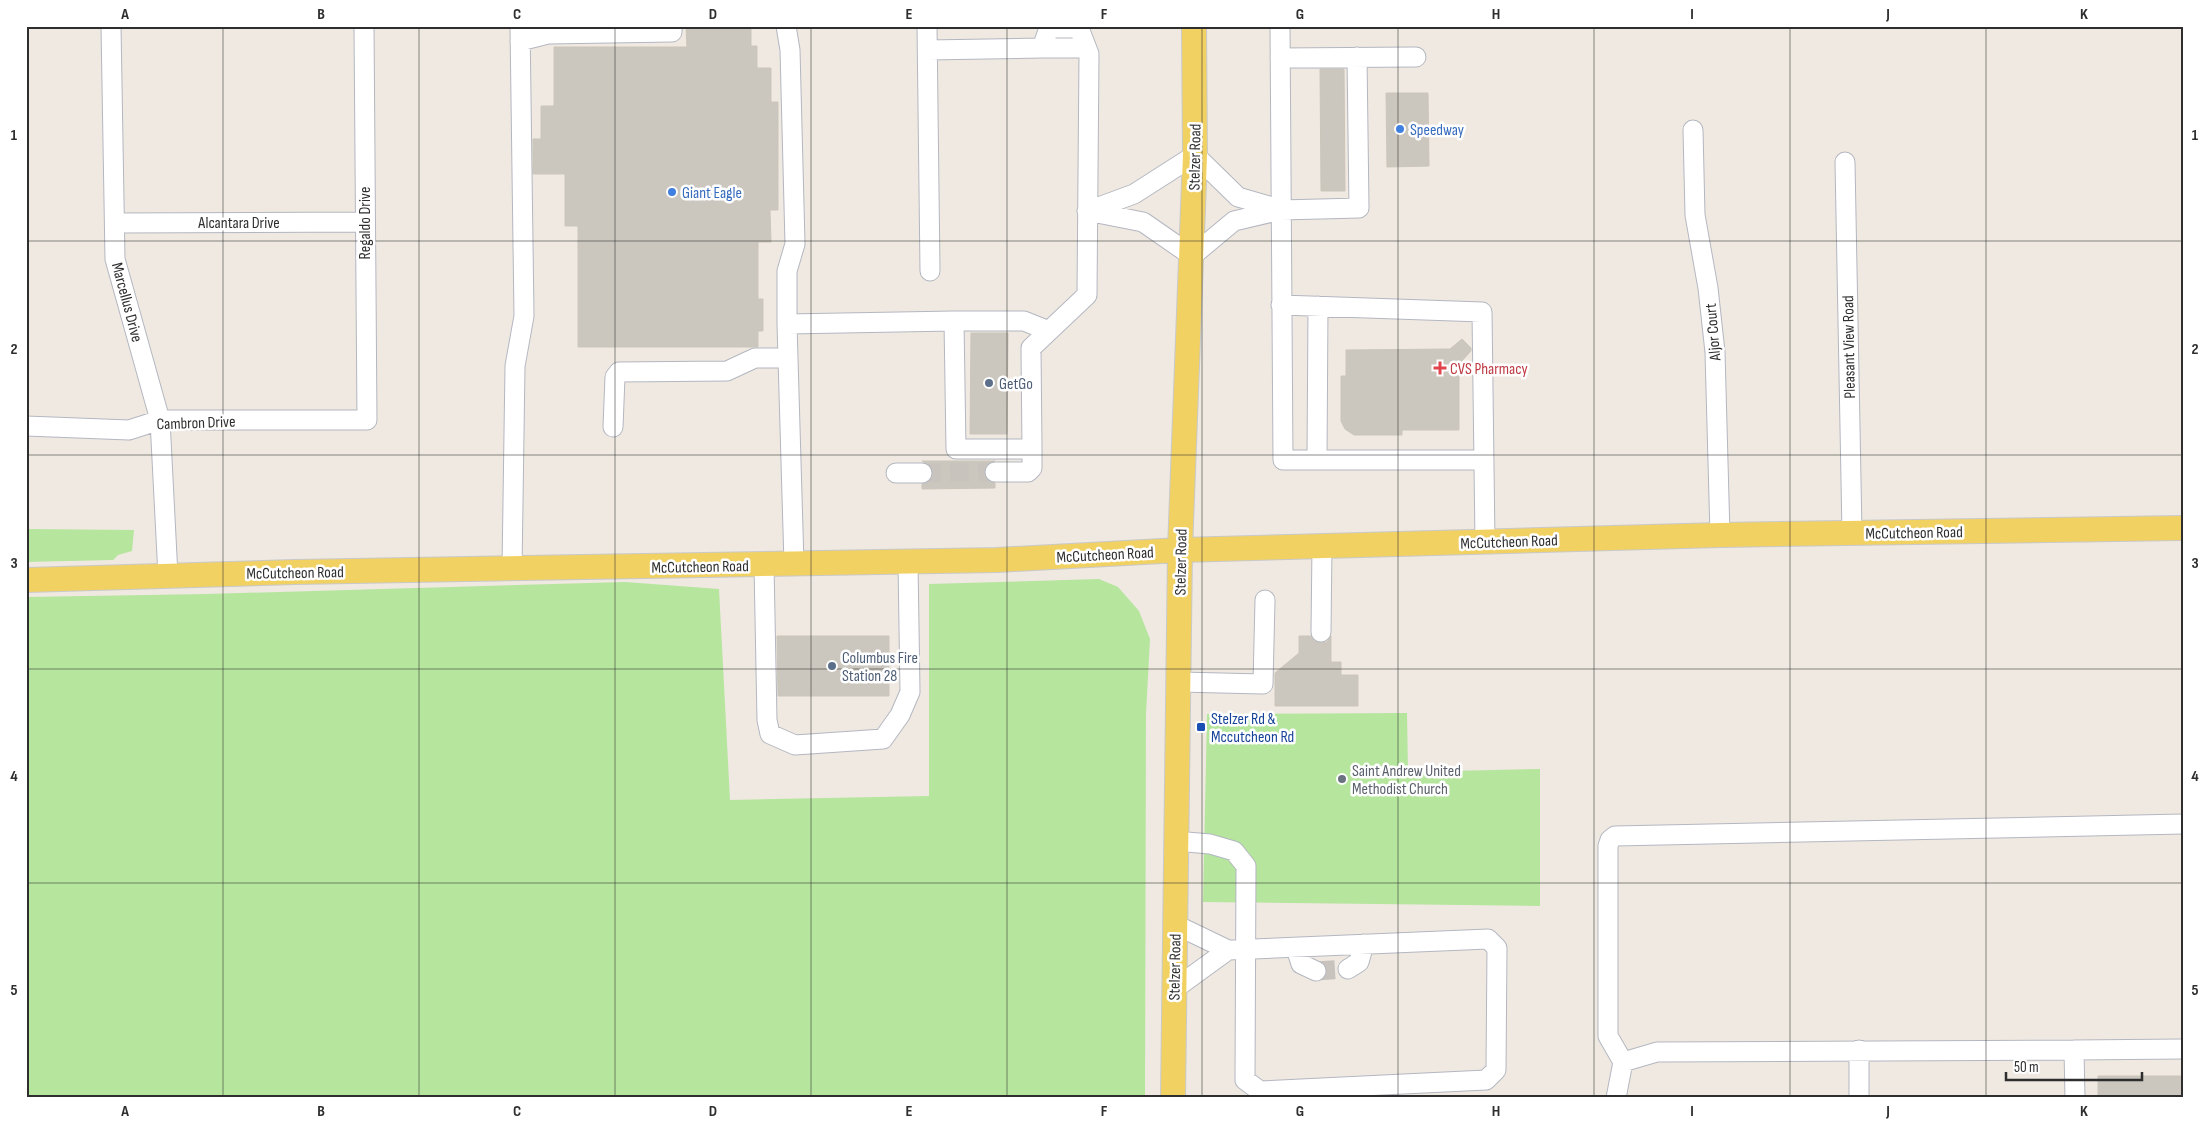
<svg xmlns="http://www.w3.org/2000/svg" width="2209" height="1124" font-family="'Sofia Sans Condensed',sans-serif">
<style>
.green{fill:#b6e59e}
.building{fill:#cbc7bf;stroke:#cbc5ba}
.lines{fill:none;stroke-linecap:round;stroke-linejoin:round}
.minor-tunnel{stroke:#c8c4bd;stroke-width:19;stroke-dasharray:19 9;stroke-linecap:butt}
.minor-casing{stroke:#b4b7c1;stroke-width:21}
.major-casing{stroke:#c9c9c9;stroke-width:26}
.minor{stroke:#fff;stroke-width:19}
.major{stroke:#f2d163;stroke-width:24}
.grid{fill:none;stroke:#2e2e2e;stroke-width:1;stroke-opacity:0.55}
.shop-dot{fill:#3f7fe0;stroke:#fff;stroke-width:2}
.health-dot{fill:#e0444e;stroke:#fff;stroke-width:2}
.service-dot{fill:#5c6f8a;stroke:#fff;stroke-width:2}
.transit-dot{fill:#1a4fb4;stroke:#fff;stroke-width:2}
.worship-dot{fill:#6b7280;stroke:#fff;stroke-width:2}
.labels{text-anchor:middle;stroke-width:5;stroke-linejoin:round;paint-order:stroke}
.shop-label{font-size:16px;fill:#366cbe;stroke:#fff;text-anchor:start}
.street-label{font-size:16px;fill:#2e2e2e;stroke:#fff}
.health-label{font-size:16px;fill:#be3a42;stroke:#fff;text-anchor:start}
.service-label{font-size:16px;fill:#4e5e75;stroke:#fff;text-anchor:start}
.transit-label{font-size:16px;fill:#164399;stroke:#fff;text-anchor:start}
.worship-label{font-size:16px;fill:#5b616d;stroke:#fff;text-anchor:start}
.neatline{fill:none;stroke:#2e2e2e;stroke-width:2}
.grid-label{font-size:16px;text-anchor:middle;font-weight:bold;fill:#2e2e2e}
</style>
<rect width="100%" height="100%" fill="#efe9e1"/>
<path class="green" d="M29 529 134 530 132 551 118 555 113 560 26 562V553H29Z
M1099 579 1118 587 1139 611 1150 639 1146 714 1145 1098H26V597L207 594 625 582 719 589 730 800 929 796V584Z
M1407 713 1408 772 1540 769V906L1203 902 1207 714Z"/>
<path class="building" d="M686 26H751V46H757V68H771V102H778V210H770L771 242H758V299H763V331H758V347H578V226H565V174H533V139H541V106H554V47H687Z
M1320 69H1344L1345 191H1321Z
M1386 93H1428L1429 166 1387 167Z
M971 333H1008L1007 434H970Z
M1462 339 1471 348V351L1459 364V430H1402V435H1354L1345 429 1341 421V376H1346V350L1450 349Z
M922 461H995L986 466 984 472 989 481 995 483V488L922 489V484L931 479 933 473 931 467Z
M777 636H889V696H778Z
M1299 636H1311L1315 641 1321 643 1327 642 1331 636V662H1341V675H1358V706H1275V673L1299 653Z
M2098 1076H2183V1098H2098Z"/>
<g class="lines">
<path class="minor-tunnel" d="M922 473 995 472
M1316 971 1348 969"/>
<defs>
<path id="minor" d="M111 26 115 259 160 420 168 576
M786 26 790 50 795 244 787 271V324
M927 26 930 271
M1280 26 1283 460H1484
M520 41 548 34 672 32V26
M1042 48H1086
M1280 58 1416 57
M1693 130 1695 215 1708 288 1715 352 1720 535
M1845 162 1852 533
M1087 211 1143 222 1192 256 1234 221 1281 210 1359 208 1357 57
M1088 211 1134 194 1195 155 1238 197 1279 209
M115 223 364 222
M1281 305 1482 312 1485 542
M954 321H1024L1049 331
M26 426 129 430 160 420H367L364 26
M613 427 615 377 619 372 727 371 755 358H788
M1317 460 1318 306
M995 472H1028L1032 468V449
M896 473H922
M794 564 787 324 954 321 956 449H1032L1031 348 1087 295 1089 54 1079 28H1049L1042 48 928 50
M764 565 767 720 770 734 795 745 883 739 900 715 910 692 908 562
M512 569 515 366 524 316 520 26
M1321 632 1322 546
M1179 682 1263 684 1265 600
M1174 924 1228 950 1488 939 1497 948 1496 1070 1486 1080 1260 1091 1245 1080 1246 866 1234 851 1210 844 1175 841
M1296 948 1301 964 1316 971
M1348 969 1359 962 1364 944
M1173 990 1228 950
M1859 1050V1098
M1623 1062 1657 1052 2074 1050
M1616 1098 1623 1062 1608 1036V846L1610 840 1615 836 2183 824
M2075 1098 2074 1050 2183 1049"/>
<path id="major" d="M26 580 295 572 997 560 1180 550 1720 535 2183 528
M1173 1098 1180 550 1195 155 1194 26"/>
</defs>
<use href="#minor" class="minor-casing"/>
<use href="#major" class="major-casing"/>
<use href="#minor" class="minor"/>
<use href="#major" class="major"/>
</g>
<path class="grid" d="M223 26V1098M419 26V1098M615 26V1098M811 26V1098M1007 26V1098M1202 26V1098M1398 26V1098M1594 26V1098M1790 26V1098M1986 26V1098M26 241H2183M26 455H2183M26 669H2183M26 883H2183"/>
<g class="shop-dot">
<circle cx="1400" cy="129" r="5"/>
<circle cx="672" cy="192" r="5"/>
</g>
<path class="health-dot" d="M1437.5 360.5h5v5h5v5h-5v5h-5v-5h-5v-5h5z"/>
<g class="service-dot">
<circle cx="989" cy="383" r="5"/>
<circle cx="832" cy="666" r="5"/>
</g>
<rect class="transit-dot" x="1196" y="722" width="10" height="10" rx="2.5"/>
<circle class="worship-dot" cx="1342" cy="779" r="5"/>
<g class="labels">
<g class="shop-label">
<text x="1410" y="135">Speedway</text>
<text x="682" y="198">Giant Eagle</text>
</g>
<g class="street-label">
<text transform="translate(1194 157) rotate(-89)" y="6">Stelzer Road</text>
<text x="239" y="228">Alcantara Drive</text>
<text transform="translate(364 223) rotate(-90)" y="6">Regaldo Drive</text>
<text transform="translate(128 302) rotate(75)" y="6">Marcellus Drive</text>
<text transform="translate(1712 332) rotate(-95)" y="6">Aljor Court</text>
<text transform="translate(1848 347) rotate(-91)" y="6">Pleasant View Road</text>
<text transform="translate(196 422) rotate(-2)" y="6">Cambron Drive</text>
<text transform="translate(1914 532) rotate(-1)" y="6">McCutcheon Road</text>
<text transform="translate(1509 541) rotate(-2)" y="6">McCutcheon Road</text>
<text transform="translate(1105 554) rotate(-3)" y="6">McCutcheon Road</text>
<text transform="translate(1180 562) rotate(-89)" y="6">Stelzer Road</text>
<text transform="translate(700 566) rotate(-1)" y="6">McCutcheon Road</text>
<text transform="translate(295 572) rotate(-1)" y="6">McCutcheon Road</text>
<text transform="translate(1174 967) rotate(-89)" y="6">Stelzer Road</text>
</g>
<g class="health-label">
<text x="1450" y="374">CVS Pharmacy</text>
</g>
<g class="service-label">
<text x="999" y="389">GetGo</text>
<text x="842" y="663">Columbus Fire<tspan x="842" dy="18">Station 28</tspan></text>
</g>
<g class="transit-label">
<text x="1211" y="724">Stelzer Rd &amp;<tspan x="1211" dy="18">Mccutcheon Rd</tspan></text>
</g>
<g class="worship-label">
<text x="1352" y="776">Saint Andrew United<tspan x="1352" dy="18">Methodist Church</tspan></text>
</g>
</g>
<rect width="2209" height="1124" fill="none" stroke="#ffffff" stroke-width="55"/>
<path d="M2006 1072v8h136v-8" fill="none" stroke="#2e2e2e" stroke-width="2.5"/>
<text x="2014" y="1072" font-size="15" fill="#2e2e2e" stroke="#ffffff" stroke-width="4" paint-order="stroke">50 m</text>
<rect x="28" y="28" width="2154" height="1068" class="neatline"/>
<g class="grid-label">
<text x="125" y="19">A</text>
<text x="321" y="19">B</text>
<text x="517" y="19">C</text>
<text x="713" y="19">D</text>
<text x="909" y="19">E</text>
<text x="1104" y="19">F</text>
<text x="1300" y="19">G</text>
<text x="1496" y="19">H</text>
<text x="1692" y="19">I</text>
<text x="1888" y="19">J</text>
<text x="2084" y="19">K</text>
<text x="14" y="140">1</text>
<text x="2195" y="140">1</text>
<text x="14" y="354">2</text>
<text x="2195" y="354">2</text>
<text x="14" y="568">3</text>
<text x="2195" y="568">3</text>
<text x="14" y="781">4</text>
<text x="2195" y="781">4</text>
<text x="14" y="995">5</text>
<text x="2195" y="995">5</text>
<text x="125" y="1116">A</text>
<text x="321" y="1116">B</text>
<text x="517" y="1116">C</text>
<text x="713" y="1116">D</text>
<text x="909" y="1116">E</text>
<text x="1104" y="1116">F</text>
<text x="1300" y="1116">G</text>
<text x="1496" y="1116">H</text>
<text x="1692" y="1116">I</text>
<text x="1888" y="1116">J</text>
<text x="2084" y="1116">K</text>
</g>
</svg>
